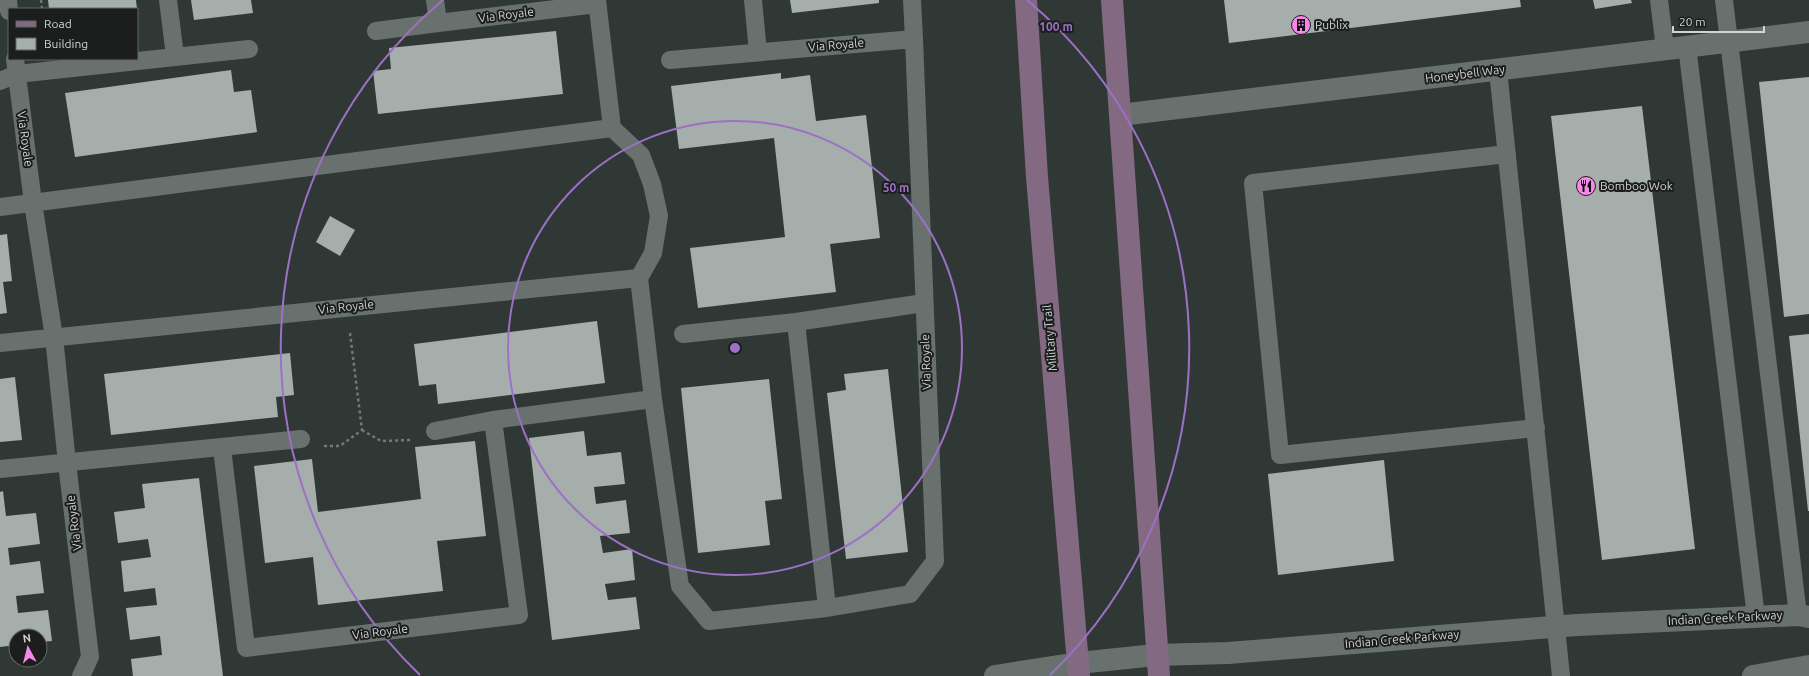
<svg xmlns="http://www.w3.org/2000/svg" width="1809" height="676" font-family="Ubuntu,sans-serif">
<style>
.building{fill:#a5aeaa}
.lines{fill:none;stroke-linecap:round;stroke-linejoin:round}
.path{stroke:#727976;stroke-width:2.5;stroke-dasharray:3 3;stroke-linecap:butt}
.service{stroke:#69716e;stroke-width:18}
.minor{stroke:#69716e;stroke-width:22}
.tertiary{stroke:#69716e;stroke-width:22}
.secondary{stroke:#846983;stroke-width:22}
.ring{fill:none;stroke:#9d70c7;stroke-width:2}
.labels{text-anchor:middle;stroke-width:4;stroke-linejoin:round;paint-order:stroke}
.street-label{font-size:12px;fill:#d0d5d3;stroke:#1b1e1d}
.poi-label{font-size:12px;fill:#d0d5d3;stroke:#1b1e1d;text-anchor:start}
.centre{fill:#9d70c7;stroke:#1b1e1d;stroke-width:2}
.ring-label{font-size:12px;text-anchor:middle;font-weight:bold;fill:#9d70c7;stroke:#1b1e1d;stroke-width:4;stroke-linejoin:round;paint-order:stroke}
</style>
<rect width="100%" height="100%" fill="#303835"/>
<path class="building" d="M48 0H136L137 9H49Z
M191 0H251L253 13 194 20Z
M790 0H879V3L792 13Z
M1224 0H1520L1521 7 1229 43Z
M1593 0H1631L1632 3 1595 9Z
M556 31 563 94 378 114 373 71 391 69 389 48Z
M231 70 234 92 251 90 257 132 75 157 65 93Z
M781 73V79L810 75 816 121 866 115 880 238 830 244 836 292 698 308 690 248 785 237 774 138 679 149 671 86Z
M1809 77V314L1784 317 1759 82Z
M1642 106 1695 549 1602 560 1551 116Z
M330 216 355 230 340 256 316 242Z
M7 234 12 281 3 282 7 313 0 314V235Z
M597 321 605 383 438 404 436 384 419 386 414 344Z
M1809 334V511H1808L1789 336Z
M290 353 294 395 276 397 278 417 111 435 104 374Z
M888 369 908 552 846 559 827 393 846 390 844 374Z
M15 377 22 440 0 442V379Z
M769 379 782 499 765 501 770 545 698 553 681 388Z
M584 431 587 456 621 452 625 484 594 487 596 504 626 500 630 533 600 536 603 553 632 549 635 580 605 584 608 600 636 597 640 629 552 640 529 438Z
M475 441 486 536 437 541 443 591 318 605 313 557 265 563 254 466 312 459 318 512 421 499 415 447Z
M1384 460 1394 561 1278 575 1268 474Z
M199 478 223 676H133L131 659 162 655 160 636 130 640 126 608 157 605 155 588 124 592 121 561 151 557 148 539 118 543 114 512 145 508 142 484Z
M3 491 6 516 36 513 40 544 8 548 10 565 40 561 44 593 16 596 18 613 48 610 52 641 40 642V636H16V645L0 647V492Z"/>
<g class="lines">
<path class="path" d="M41 0 42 9
M350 333 362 430
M362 430 381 441 412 440
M324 446H340L362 430"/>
<path class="service" d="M8 0 9 11
M168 0 175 56
M597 0 612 128 641 155 652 184 659 216 653 253 639 278 653 399 680 586 709 621 827 608 910 594 935 561 914 39
M753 0 758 52
M1659 0 1665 49
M1724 0 1798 615
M438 23 597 4
M376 31 438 23 435 0
M1687 46 1756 617
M15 59 33 203 54 337 67 463 90 657 81 676
M670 60 914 39 912 0
M1498 70 1561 676
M0 81 17 74 249 49
M1507 154 1253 183 1280 455 1536 428
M0 207 612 128
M796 322 827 608
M683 334 796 322 924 303
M0 343 639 278
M435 431 493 420 653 399
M222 448 246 648 519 615 493 420
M0 469 301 439"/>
<path class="minor" d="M1120 115 1809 32
M1156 655 1228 653 1577 625 1798 615 1809 617
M1753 676 1809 666"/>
<path class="tertiary" d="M995 676 1078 663 1156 655"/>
<path class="secondary" d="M1026 0 1037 177 1079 676
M1112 0 1159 676"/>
</g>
<g class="ring">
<circle cx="735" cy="348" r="227"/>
<path d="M420 675A454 454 0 0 1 443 0M1027 0A454 454 0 0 1 1050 675"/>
</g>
<defs>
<symbol id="building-disc" viewBox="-11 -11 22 22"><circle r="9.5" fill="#f987e9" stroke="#1b1e1d"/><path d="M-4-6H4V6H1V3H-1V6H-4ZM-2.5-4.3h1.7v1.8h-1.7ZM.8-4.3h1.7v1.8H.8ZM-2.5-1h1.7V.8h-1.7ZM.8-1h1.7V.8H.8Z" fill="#111"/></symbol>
<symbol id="restaurant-disc" viewBox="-11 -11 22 22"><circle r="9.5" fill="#f987e9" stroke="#1b1e1d"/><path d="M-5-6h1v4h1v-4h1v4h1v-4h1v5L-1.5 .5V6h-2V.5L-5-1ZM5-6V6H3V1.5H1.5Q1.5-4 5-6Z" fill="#111"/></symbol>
</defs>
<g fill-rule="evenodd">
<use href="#building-disc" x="1290" y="14" width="22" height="22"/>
<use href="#restaurant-disc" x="1575" y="175" width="22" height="22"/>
</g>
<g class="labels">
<g class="street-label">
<text transform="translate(506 15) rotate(-7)" y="4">Via Royale</text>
<text transform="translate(836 45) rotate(-5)" y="4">Via Royale</text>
<text transform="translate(1465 74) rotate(-7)" y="4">Honeybell Way</text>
<text transform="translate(25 139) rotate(82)" y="4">Via Royale</text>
<text transform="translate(346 307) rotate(-6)" y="4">Via Royale</text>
<text transform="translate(1050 338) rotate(-95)" y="4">Military Trail</text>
<text transform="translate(926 362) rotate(-92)" y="4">Via Royale</text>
<text transform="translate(74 523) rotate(-97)" y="4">Via Royale</text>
<text transform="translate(1725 618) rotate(-3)" y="4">Indian Creek Parkway</text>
<text transform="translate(380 632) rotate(-7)" y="4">Via Royale</text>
<text transform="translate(1402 639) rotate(-5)" y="4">Indian Creek Parkway</text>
</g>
<g class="poi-label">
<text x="1315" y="29">Publix</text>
<text x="1600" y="190">Bomboo Wok</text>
</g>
</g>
<circle cx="735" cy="348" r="6" class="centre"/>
<g class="ring-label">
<text x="1056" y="31">100 m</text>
<text x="896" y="192">50 m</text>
</g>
<rect x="8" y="8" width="130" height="52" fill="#1b1e1d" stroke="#636766"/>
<rect x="16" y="21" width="20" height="6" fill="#846983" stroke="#636766"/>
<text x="44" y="28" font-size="12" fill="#d0d5d3">Road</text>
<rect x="16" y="38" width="20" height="12" fill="#a5aeaa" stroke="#636766"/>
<text x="44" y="48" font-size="12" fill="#d0d5d3">Building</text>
<g transform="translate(28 648) rotate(353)"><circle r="19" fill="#1b1e1d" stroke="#636766"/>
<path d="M0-3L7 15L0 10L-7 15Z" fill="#f987e9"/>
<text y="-6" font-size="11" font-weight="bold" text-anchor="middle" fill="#d0d5d3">N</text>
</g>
<path d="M1673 26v6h91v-6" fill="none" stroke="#d0d5d3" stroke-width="2"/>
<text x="1679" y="26" font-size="12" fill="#d0d5d3" stroke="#1b1e1d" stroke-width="3" paint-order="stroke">20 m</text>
</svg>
